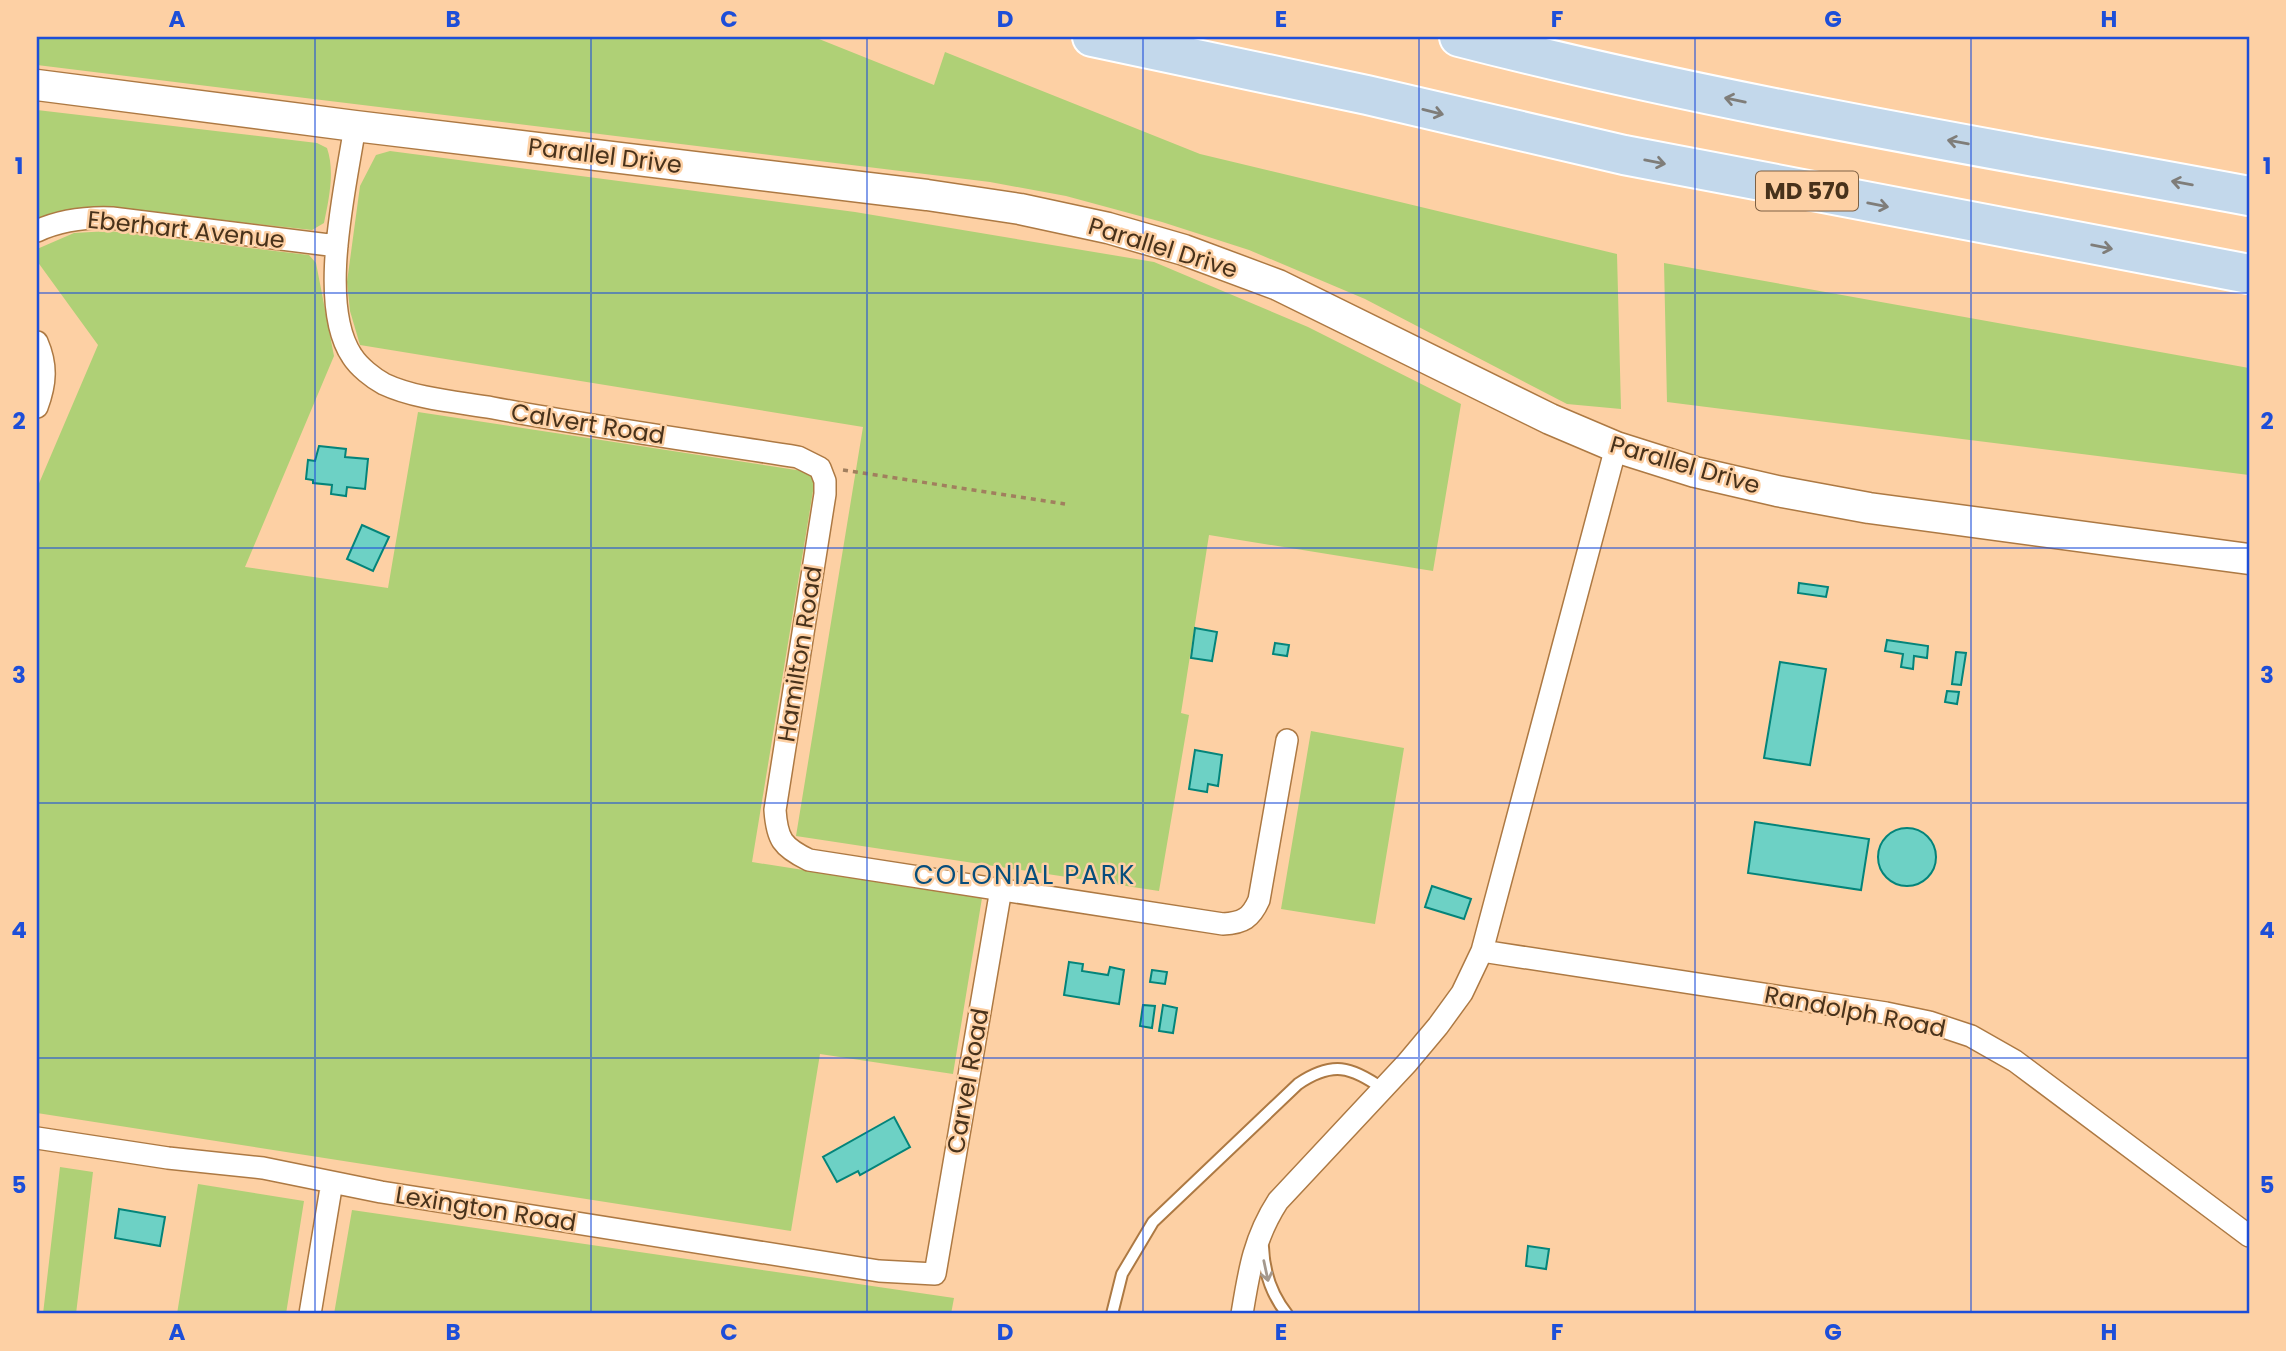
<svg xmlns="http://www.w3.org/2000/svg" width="2286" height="1351" font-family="Poppins,sans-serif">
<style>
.green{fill:#afd076}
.building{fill:#6dd1c5;stroke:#04847a;stroke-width:2}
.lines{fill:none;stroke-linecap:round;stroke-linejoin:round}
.lane-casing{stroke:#ad7943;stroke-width:14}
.street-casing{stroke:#ad7943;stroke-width:24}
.secondary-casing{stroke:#ad7943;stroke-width:33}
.highway-casing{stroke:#fff;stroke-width:42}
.path{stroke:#a17f5e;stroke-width:3.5;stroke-dasharray:5 5;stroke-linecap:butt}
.lane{stroke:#fff;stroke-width:10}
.street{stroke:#fff;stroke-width:21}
.secondary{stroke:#fff;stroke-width:30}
.highway{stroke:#c3d8eb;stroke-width:38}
.oneway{stroke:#7f7d79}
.oneway2{stroke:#a4988d}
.grid{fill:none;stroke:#1d4ed8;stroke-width:2;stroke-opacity:0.55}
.labels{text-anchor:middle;stroke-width:5;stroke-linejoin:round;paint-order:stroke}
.shield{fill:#fdd0a4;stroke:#7e6144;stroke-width:2}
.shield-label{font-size:23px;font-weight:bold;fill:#48321b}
.street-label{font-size:24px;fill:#48321b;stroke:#fdd0a4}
.neighbourhood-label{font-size:26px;letter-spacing:2px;fill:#064d7c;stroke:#fdd0a4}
.neatline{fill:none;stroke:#1d4ed8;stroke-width:2.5}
.grid-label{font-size:23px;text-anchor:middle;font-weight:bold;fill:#1d4ed8}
</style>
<rect width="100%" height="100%" fill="#fdd0a4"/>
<path class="green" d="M37 37H814L934 85 945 52 1200 154 1617 254 1621 409 1567 404 1365 299 1249 250 1162 222 1066 196 990 182 37 65Z
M37 110 317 143 327 148C335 171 329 199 324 223L312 230 100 207 54 215 37 224Z
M390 151 855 212 1154 262 1308 327 1461 404 1433 571 1209 535 1181 713 1189 715 1159 891 796 836 863 427 360 345 350 311 347 282 360 186 376 155Z
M109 231 309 255 316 263 334 356 245 567 388 588 418 412 816 473 752 862 982 898 953 1074 820 1054 791 1231 37 1113V488L98 345 37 261V249L74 233Z
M1664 263 2249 368V475L1667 402Z
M1311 731 1404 748 1375 924 1281 909Z
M60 1167 93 1172 76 1314H43Z
M198 1184 304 1201 286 1314H177Z
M352 1210 954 1298 951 1314H334Z"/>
<path class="building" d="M319 446 346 449 345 457 368 459 365 489 347 487 346 496 331 494 332 485 313 483V480L306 479 308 460 315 461Z
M362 525 389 537 373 571 347 559Z
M1799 583 1828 587 1826 597 1798 593Z
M1195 628 1217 632 1212 661 1191 658Z
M1887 640 1928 646 1927 658 1914 656 1913 669 1901 667 1903 654 1885 651Z
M1275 643 1289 645 1287 656 1273 654Z
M1956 652 1966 653 1961 685 1952 684Z
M1780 662 1826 669 1810 765 1764 758Z
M1947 691 1959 692 1957 704 1945 702Z
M1195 750 1222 755 1218 786 1208 784 1207 792 1189 789Z
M1755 822 1869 839 1861 890 1748 873Z
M1878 857a29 29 0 1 1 58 0a29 29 0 1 1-58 0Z
M1432 886 1471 899 1464 919 1425 907Z
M1069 962 1083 964 1082 971 1108 975 1110 967 1124 970 1119 1004 1064 995Z
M1152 970 1167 972 1165 984 1150 982Z
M1143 1005 1155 1006 1152 1028 1140 1026Z
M1163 1005 1177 1008 1173 1033 1159 1031Z
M894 1117 910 1147 860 1175 858 1171 837 1182 823 1157Z
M119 1209 165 1217 160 1246 115 1238Z
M1528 1246 1549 1249 1546 1269 1526 1266Z"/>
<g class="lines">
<defs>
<path id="lane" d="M1263 1247C1264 1273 1271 1294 1287 1314
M1112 1314 1122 1274 1153 1222 1298 1084C1332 1061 1351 1066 1383 1089"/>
<path id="street" d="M355 126C346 186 317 304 352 356 359 367 373 378 384 384 416 399 458 402 493 408 594 427 696 441 798 457L820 468 825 481V494L775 810C777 839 782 847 809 860L1223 924C1243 923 1251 918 1259 900L1287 740
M37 231C61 220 85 217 112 218L337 246
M37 342C47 365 46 383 37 407
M1482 951 1886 1013 1929 1022 1971 1036 2015 1061 2249 1236
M37 1138 168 1158 263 1168 381 1192 879 1271 935 1274 1001 889
M310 1314 332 1182
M1242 1314C1249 1271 1254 1238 1278 1201L1407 1063 1438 1026 1462 993 1482 951 1616 447"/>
<path id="secondary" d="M37 85 355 126 927 195 1020 209 1108 228 1184 250 1278 285 1550 419 1616 447 1695 472 1777 491 1869 508 2249 559"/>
<path id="highway" d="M1092 37 1367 95 1624 155 2249 274
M1459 37C1719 104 1985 147 2249 196"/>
</defs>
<use href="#lane" class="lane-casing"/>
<use href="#street" class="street-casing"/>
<use href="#secondary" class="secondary-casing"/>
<use href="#highway" class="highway-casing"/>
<path class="path" d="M843 470 1065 504"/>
<use href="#lane" class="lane"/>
<use href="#street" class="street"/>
<use href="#secondary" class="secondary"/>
<use href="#highway" class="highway"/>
</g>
<defs><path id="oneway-shaft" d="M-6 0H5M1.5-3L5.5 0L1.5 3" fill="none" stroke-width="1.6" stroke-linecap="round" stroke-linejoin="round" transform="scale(1.75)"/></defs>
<g class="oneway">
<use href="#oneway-shaft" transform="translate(1735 100) rotate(-168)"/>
<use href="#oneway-shaft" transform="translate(1433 112) rotate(14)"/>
<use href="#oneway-shaft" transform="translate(1958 142) rotate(-170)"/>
<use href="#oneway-shaft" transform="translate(1655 162) rotate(11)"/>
<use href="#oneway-shaft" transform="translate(2182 183) rotate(-170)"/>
<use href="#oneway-shaft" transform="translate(1878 205) rotate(11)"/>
<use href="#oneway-shaft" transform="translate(2102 247) rotate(11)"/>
</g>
<use class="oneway2" href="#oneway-shaft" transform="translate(1266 1271) rotate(78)"/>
<path class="grid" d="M315 37V1314M591 37V1314M867 37V1314M1143 37V1314M1419 37V1314M1695 37V1314M1971 37V1314M37 293H2249M37 548H2249M37 803H2249M37 1058H2249"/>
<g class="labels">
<rect class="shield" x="1756" y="171.5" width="102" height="39" rx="5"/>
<g class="shield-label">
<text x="1807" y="199">MD 570</text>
</g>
<g class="street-label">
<text transform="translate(605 156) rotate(7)" y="8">Parallel Drive</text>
<text transform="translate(186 230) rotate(6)" y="8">Eberhart Avenue</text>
<text transform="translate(1163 248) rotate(17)" y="8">Parallel Drive</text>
<text transform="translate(588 424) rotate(9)" y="8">Calvert Road</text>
<text transform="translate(1685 465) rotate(16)" y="8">Parallel Drive</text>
<text transform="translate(800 654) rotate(-81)" y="8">Hamilton Road</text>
<text transform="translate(1855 1012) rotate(11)" y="8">Randolph Road</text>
<text transform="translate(968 1081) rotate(-80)" y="8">Carvel Road</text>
<text transform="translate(486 1209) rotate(9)" y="8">Lexington Road</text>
</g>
<g class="neighbourhood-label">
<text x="1025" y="884">COLONIAL PARK</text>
</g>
</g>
<rect width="2286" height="1351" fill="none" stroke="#fdd0a4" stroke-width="77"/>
<rect x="38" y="38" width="2210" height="1274" class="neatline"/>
<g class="grid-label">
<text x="177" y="27">A</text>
<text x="453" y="27">B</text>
<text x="729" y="27">C</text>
<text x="1005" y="27">D</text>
<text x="1281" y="27">E</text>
<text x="1557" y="27">F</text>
<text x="1833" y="27">G</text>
<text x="2109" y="27">H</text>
<text x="19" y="174">1</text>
<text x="2267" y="174">1</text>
<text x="19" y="429">2</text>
<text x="2267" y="429">2</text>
<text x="19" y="683">3</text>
<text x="2267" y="683">3</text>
<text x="19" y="938">4</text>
<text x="2267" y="938">4</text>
<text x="19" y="1193">5</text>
<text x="2267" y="1193">5</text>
<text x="177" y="1340">A</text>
<text x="453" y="1340">B</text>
<text x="729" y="1340">C</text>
<text x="1005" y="1340">D</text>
<text x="1281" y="1340">E</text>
<text x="1557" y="1340">F</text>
<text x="1833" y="1340">G</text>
<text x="2109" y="1340">H</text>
</g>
</svg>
